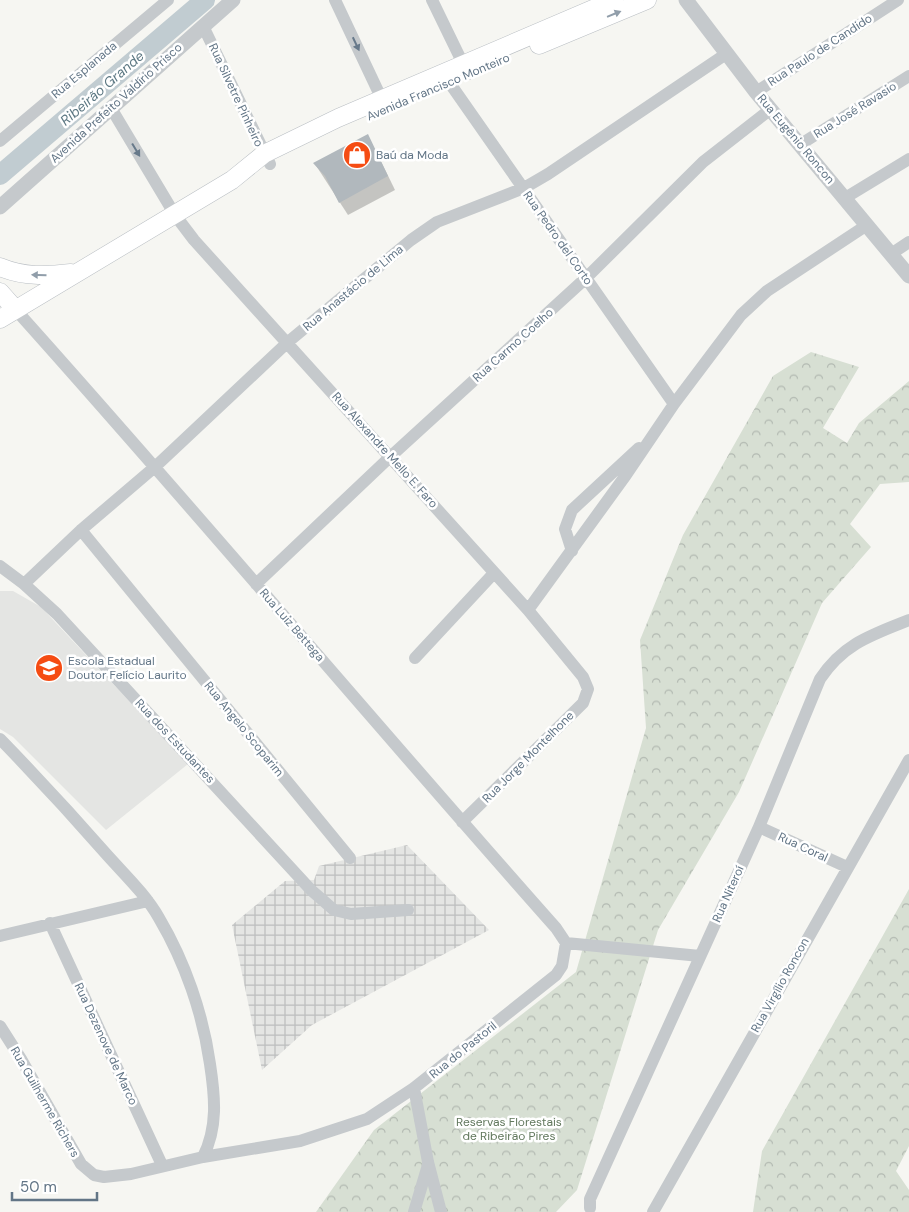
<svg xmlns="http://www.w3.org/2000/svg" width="909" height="1212" font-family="'DM Sans',sans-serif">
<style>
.built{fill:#e4e5e3}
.industrial{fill:url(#industrial-grid)}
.forest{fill:url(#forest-crowns)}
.shadow{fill:#0003}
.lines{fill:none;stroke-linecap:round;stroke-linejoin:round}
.river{stroke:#c1ccd1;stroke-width:20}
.building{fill:#b1b8bd}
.secondary-casing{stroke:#b9bec3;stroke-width:19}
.minor{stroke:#c5c9cc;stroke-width:12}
.tertiary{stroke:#c5c9cc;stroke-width:15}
.secondary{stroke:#fff;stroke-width:18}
.oneway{fill:#919eaa}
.oneway2{fill:#67798a}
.labels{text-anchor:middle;stroke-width:5;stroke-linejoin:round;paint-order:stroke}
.street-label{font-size:12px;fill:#627586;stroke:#fff}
.poi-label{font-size:12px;fill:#627586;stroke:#fff;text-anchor:start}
.park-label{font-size:12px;fill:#62785d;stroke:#fff}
.water-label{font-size:14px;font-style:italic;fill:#5d7883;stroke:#fff}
</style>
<defs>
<pattern id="industrial-grid" width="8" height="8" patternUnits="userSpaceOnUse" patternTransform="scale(1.25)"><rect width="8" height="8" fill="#e4e5e3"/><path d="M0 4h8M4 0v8" fill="none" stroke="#bcbebe"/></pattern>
<pattern id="forest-crowns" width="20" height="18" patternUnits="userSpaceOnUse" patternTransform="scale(1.25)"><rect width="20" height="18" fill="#d7dfd3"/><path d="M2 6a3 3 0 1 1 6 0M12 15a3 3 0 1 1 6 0" fill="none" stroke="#b2b9b1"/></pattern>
</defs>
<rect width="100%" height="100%" fill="#f6f6f2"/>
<path class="built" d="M0 591H13L41 607 188 764 106 830 13 737 0 729Z"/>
<path class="industrial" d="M407 845 489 930 312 1025 262 1070 232 925 285 881 314 880 319 866Z"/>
<path class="forest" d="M811 352 859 367 823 428 847 443 859 423 909 381V482L880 484 850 524 871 547 822 603 739 792 658 930 577 1190 556 1212H316L374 1130 576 972 646 728 640 640 683 535 773 376Z
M909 889V1146L896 1171 909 1190V1212H753L762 1151Z"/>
<path class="shadow" d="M375 149 395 190 348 215 315 164Z"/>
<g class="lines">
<path class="river" d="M0 175 205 0"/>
</g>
<path class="building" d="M368 134 388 176 339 203 325 176 313 163Z"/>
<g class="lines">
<defs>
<path id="secondary" d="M539 45 647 0
M0 267C24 277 46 276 71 273
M0 292 15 309
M0 319 232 180 264 154 338 118 614 0"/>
</defs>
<use href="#secondary" class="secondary-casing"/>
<path class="minor" d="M335 0 386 108
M432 0 468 74
M203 26 270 164
M442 72 674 404
M756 92 898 0
M111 108 175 215 194 240 528 610 583 677 588 689 583 703 462 822
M0 141 168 0
M801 144 909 76
M845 198 909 159
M891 254 909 242
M81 530 350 858
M572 551 565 529 572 510 639 448
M0 566 24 584 57 614 311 890 334 910 351 914 408 910
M24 584 81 530 156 466 288 342 411 240 437 222 524 188 548 174 726 54
M256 584 390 457 586 278 703 162 771 109
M528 610 626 475 674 404 741 315 767 291 867 225
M415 658 494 573
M0 739C37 777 73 816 108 856 126 876 146 895 159 918 185 962 203 1014 210 1064 215 1097 218 1127 203 1157
M759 827 847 867
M50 923 162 1165
M0 936 148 901
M566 943 700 956
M0 1026 21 1059 81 1164 94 1175 104 1177 131 1174 203 1157 300 1141 367 1119 414 1088 556 975 562 966 566 943 556 928C374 723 198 513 15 309
M414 1088 428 1162 441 1212
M590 1208V1199L759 827 820 679C843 644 871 635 909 620
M414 1212 428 1165
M653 1212 909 760"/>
<path class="tertiary" d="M686 0 756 92 909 276
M0 207 233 0"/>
<use href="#secondary" class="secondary"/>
</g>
<defs><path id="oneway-solid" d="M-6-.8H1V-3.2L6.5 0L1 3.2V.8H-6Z" transform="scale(1.25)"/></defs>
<g class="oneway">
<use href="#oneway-solid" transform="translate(614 14) rotate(-22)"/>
<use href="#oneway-solid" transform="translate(39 275) rotate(-178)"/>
</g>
<g class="oneway2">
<use href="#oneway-solid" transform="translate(356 44) rotate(65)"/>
<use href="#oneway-solid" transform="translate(136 150) rotate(59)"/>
</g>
<defs>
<symbol id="shop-disc" viewBox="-11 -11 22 22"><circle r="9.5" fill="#f54c13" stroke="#fff"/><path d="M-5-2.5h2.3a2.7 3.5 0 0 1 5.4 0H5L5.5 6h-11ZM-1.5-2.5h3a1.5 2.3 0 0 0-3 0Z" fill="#fff"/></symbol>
<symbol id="school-disc" viewBox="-11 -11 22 22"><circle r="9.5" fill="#f54c13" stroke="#fff"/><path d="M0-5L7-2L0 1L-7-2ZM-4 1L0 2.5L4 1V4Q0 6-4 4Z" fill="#fff"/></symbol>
</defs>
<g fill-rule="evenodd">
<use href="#shop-disc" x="341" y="139" width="32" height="32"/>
<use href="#school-disc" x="33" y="652" width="32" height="32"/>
</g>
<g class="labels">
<g class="street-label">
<text transform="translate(820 50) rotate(-33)" y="4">Rua Paulo de Candido</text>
<text transform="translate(84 70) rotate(-40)" y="4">Rua Esplanada</text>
<text transform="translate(438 87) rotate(-23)" y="4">Avenida Francisco Monteiro</text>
<text transform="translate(236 95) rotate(65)" y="4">Rua Silvetre Pinheiro</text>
<text transform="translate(116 103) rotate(-42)" y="4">Avenida Prefeito Valdírio Prisco</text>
<text transform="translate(855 110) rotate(-32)" y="4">Rua José Ravasio</text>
<text transform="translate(796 139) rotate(50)" y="4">Rua Eugênio Roncon</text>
<text transform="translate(558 238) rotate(55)" y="4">Rua Pedro del Corto</text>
<text transform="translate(353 288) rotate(-40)" y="4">Rua Anastácio de Lima</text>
<text transform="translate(513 345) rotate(-42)" y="4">Rua Carmo Coelho</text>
<text transform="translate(385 450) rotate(48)" y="4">Rua Alexandre Mello E. Faro</text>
<text transform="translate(292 625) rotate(49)" y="4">Rua Luiz Bettega</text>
<text transform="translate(244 729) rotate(51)" y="4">Rua Angelo Scoparim</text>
<text transform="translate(175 741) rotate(47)" y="4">Rua dos Estudantes</text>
<text transform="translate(528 757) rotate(-45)" y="4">Rua Jorge Montelhone</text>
<text transform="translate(803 847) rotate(25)" y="4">Rua Coral</text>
<text transform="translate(728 894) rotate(-66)" y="4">Rua Niteroí</text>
<text transform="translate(780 985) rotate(-61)" y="4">Rua Virgílio Roncon</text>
<text transform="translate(106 1044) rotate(65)" y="4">Rua Dezenove de Marco</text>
<text transform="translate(463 1050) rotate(-39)" y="4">Rua do Pastoril</text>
<text transform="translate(45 1102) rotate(60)" y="4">Rua Guilherme Richers</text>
</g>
<g class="poi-label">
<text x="376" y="159">Baú da Moda</text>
<text x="68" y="665">Escola Estadual<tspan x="68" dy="14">Doutor Felício Laurito</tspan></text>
</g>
<g class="park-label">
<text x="509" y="1126">Reservas Florestais<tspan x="509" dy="14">de Ribeirão Pires</tspan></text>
</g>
<g class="water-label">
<text transform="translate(102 88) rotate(-41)" y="5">Ribeirão Grande</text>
</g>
</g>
<path d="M12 1192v8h85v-8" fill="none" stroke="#627586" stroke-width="2.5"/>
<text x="20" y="1192" font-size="15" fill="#627586" stroke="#ffffff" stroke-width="4" paint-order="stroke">50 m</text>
</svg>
